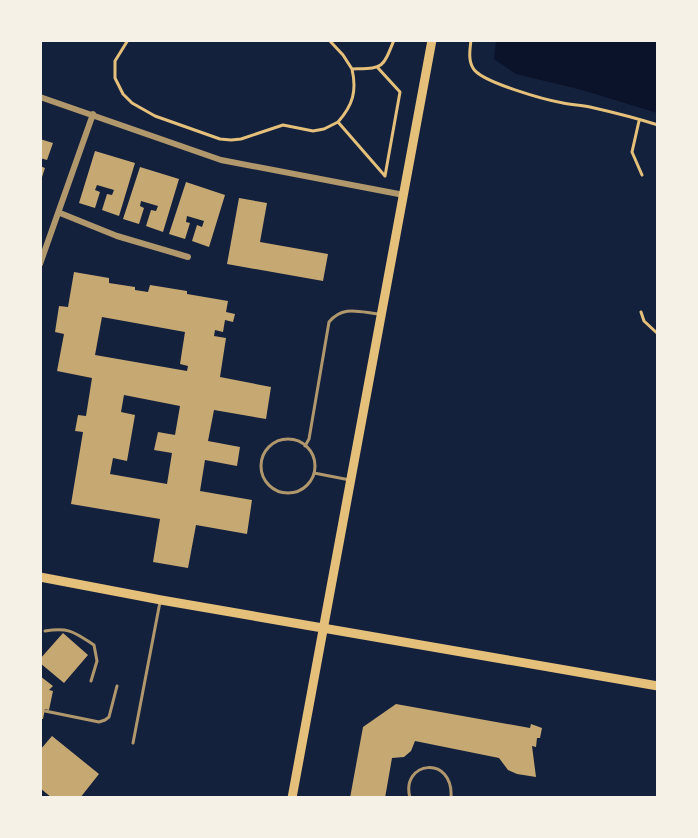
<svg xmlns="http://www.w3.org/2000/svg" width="698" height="838" font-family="Literata,serif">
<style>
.water{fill:#0b132b}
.building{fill:#c6a872;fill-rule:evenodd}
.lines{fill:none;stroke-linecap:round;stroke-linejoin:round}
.path{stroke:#e5c07b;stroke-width:3}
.service{stroke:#b1986c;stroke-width:3}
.minor{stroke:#b1986c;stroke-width:6}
.secondary{stroke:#e5c07b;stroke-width:9}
</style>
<rect width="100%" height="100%" fill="#14213d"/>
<path class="water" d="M654 40 658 41 657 113 582 90 516 74 494 59 496 41Z"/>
<path class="building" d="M40 139 53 143 47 160 40 158Z
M95 151 135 163 119 216 102 210 107 194 112 195 114 190 97 185 95 190 100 192 95 208 79 203Z
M40 166 45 168 41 180H40Z
M140 167 179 179 163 232 146 226 151 210 156 211 158 206 141 201 140 206 144 208 139 224 123 219Z
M186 182 225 195 209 247 192 241 197 225 202 227 204 221 187 216 186 222 190 223 185 239 169 234Z
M239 198 267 203 260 242 328 254 323 281 227 264Z
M74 272 109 278V283L135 287V290L148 292 150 285 187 291V294L228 301 226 312 235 314 233 322 225 320 223 332 215 330 214 336 226 338 220 377 271 387 266 419 214 410 208 441 240 447 237 466 205 460 200 491 252 500 247 534 196 525 188 568 153 562 160 519 71 504 83 432 75 431 78 415 86 416 92 378 57 371 64 334 55 332 59 306 68 307ZM102 317 185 332 180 364 188 366 187 371 95 355ZM124 395 180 406 175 435 158 432 154 450 172 453 167 484 110 474 113 458 127 461 135 415 121 412Z
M63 633 88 655 64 683 40 663V659Z
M40 676 53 686 49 690 53 691 49 710 45 709 43 719H40Z
M396 704 530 728 531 724 542 728 540 738H537L536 747 532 746 536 777 517 774 508 770 499 758 415 741 411 751 404 757 392 758 385 798H350L363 727Z
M52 736 99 774 80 798H57L54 796 52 798 40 788V750Z"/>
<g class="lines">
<path class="path" d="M128 40 115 61V78L123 94 132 103 155 116 220 139 231 140 241 139 283 125 313 131 324 129 338 122
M329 40 343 55 352 69
M471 40C470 49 468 60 473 68 480 82 546 100 563 103 572 105 581 105 590 107 612 112 636 118 658 125
M378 68 400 92 385 176
M639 121 632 152 642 175
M385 176 338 122C353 105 357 91 352 69 383 68 382 70 394 40
M641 312 644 321 658 334"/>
<path class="service" d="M261 466a27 27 0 1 1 54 0a27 27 0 1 1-54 0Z
M305 446 309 439 329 322C343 305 359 312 379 314
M314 473 350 480
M45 631C69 627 74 632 94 645L97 661 91 681
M45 711 99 722 105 720 109 717 117 686
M133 743 160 602
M410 798C400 761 454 754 451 798"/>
<path class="minor" d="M40 97 221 160 404 195
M60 213 117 236 188 257
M40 264 93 114"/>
<path class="secondary" d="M40 577 161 600 658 686
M292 798 432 40"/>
</g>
<rect width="698" height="838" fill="none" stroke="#f6f1e7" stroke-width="84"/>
</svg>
